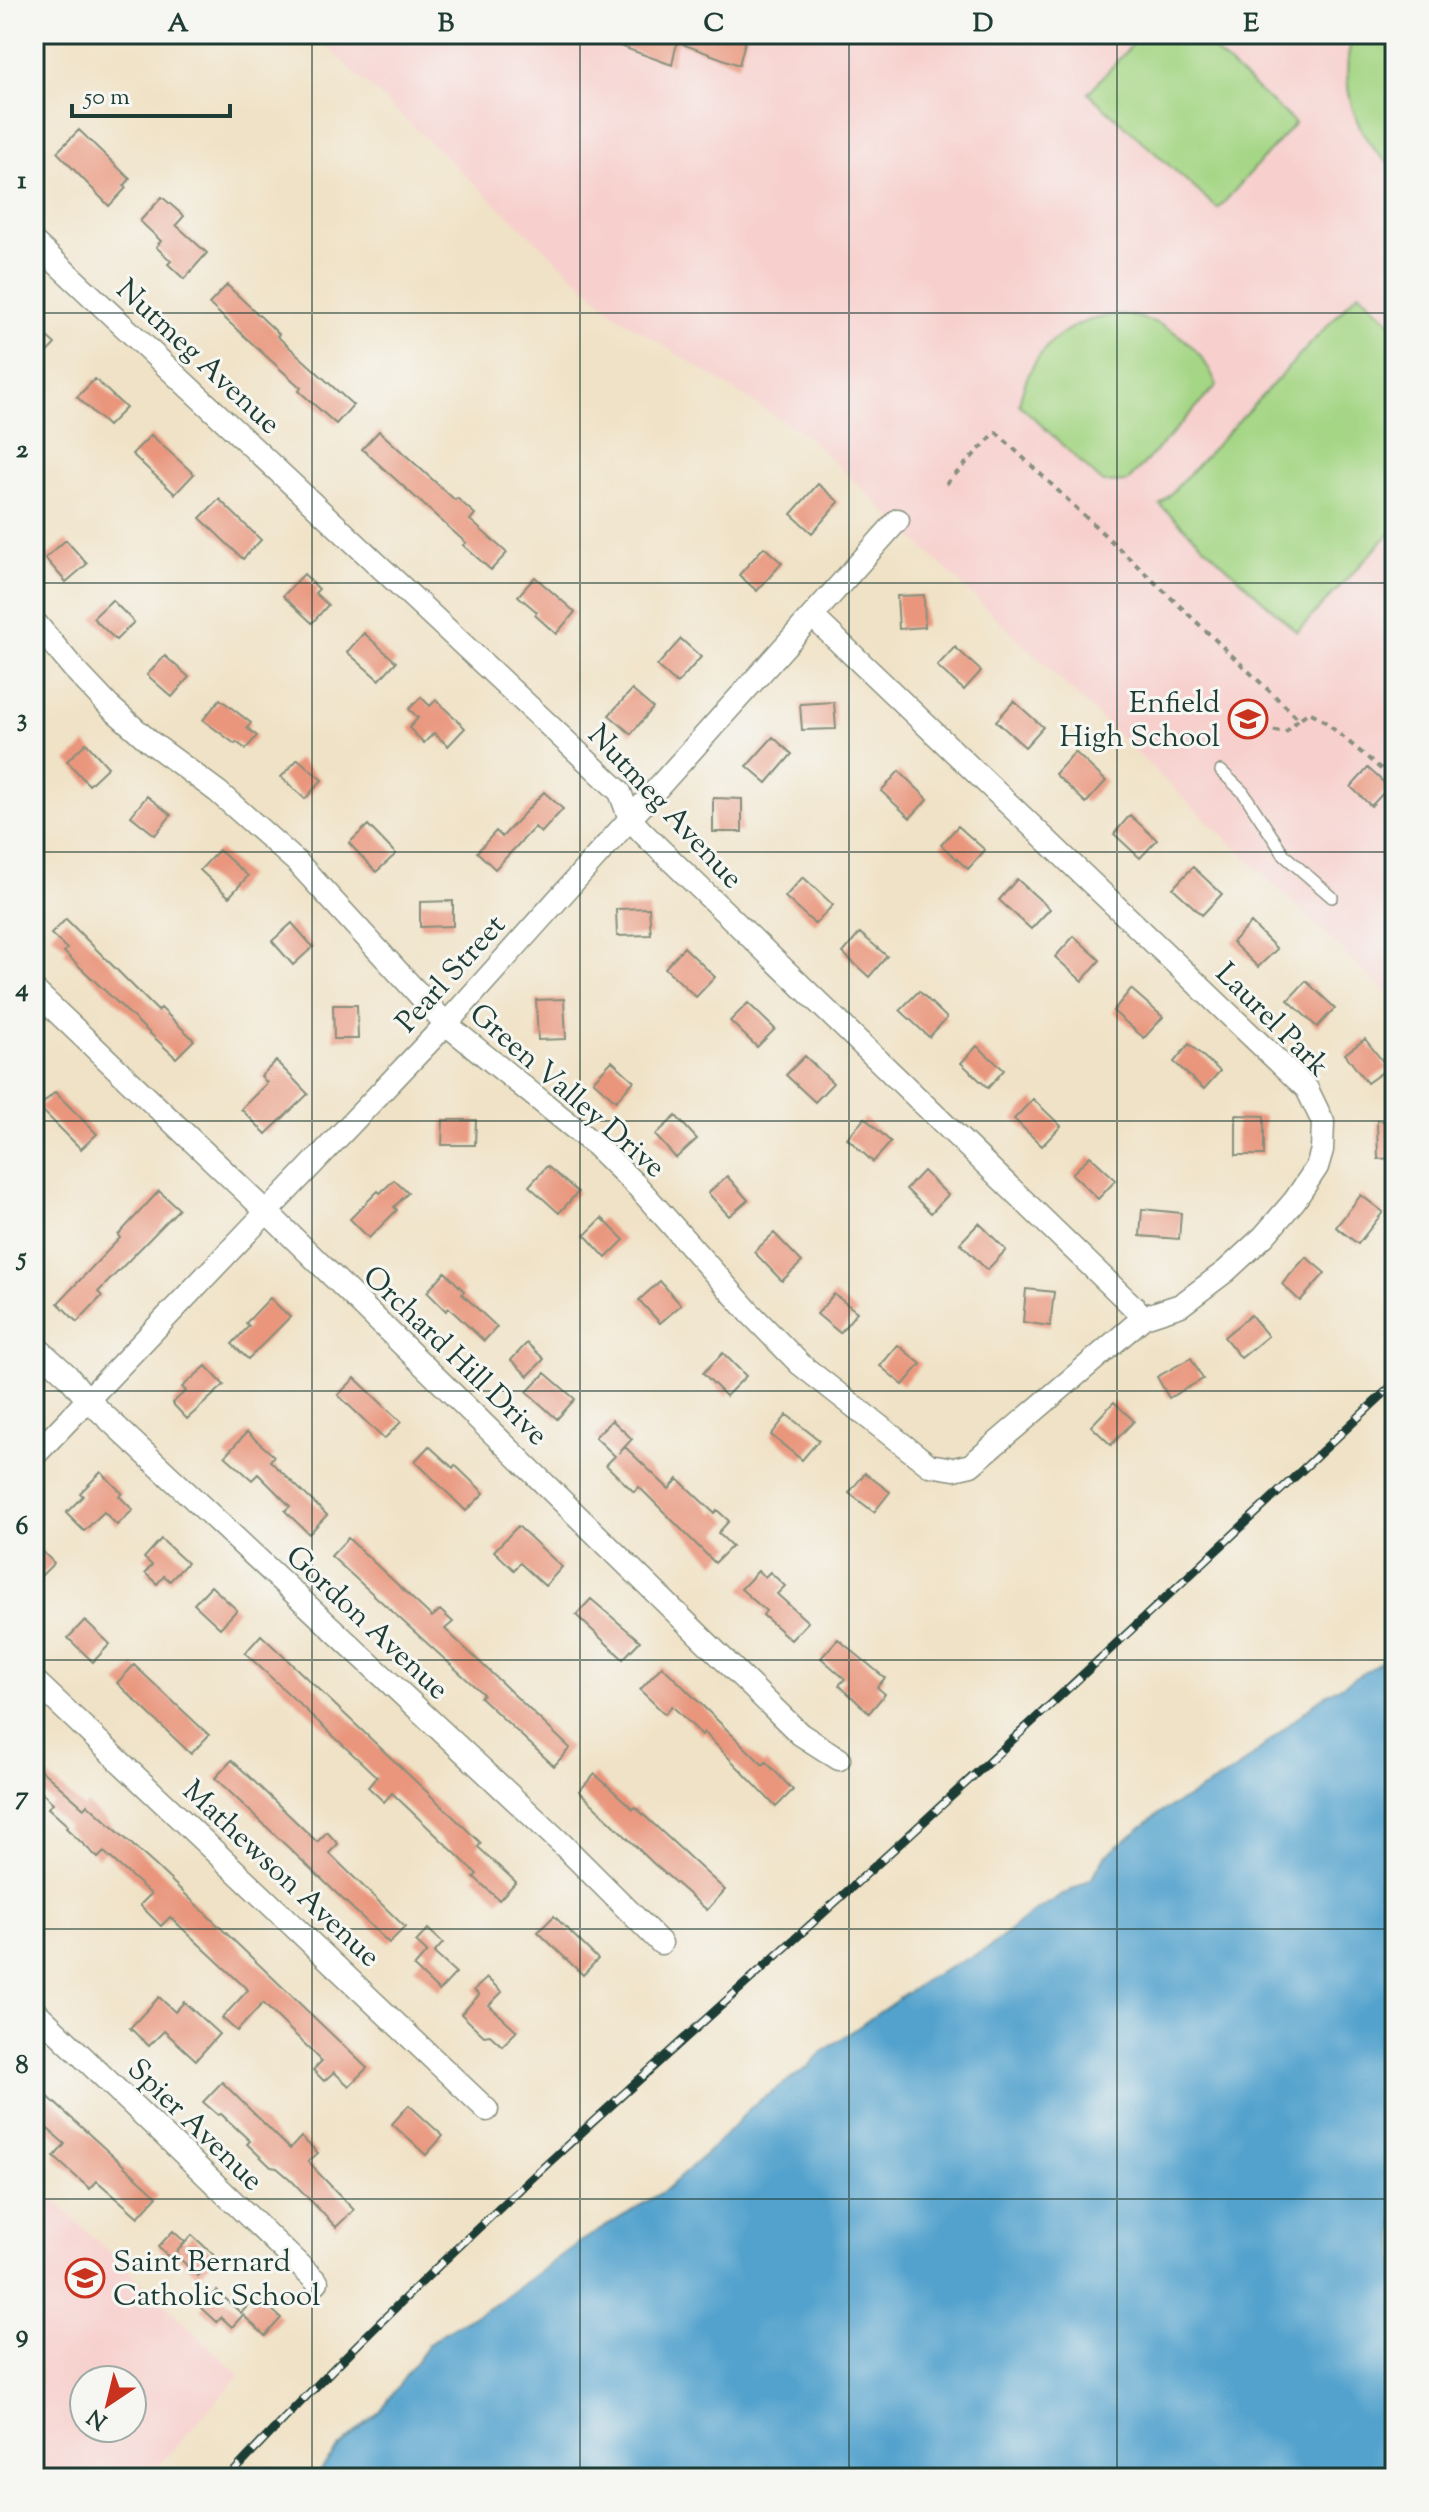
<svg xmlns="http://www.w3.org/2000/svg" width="1429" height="2512" font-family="'Sorts Mill Goudy',serif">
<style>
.built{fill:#f7d0cd;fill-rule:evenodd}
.green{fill:#a5d685;stroke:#628a5c;stroke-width:2}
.water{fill:#53a2cd;stroke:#397080;stroke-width:2}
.building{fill:#e9967d}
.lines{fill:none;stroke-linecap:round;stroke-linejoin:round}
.lane-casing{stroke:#88907d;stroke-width:14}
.street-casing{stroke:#88907d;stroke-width:25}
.path{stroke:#88907d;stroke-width:4;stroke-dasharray:6 6;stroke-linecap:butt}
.lane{stroke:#fff;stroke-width:11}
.street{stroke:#fff;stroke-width:22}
.rail-casing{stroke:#1f3d34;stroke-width:9}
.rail{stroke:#f6f6f2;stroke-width:6;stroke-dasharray:18;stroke-linecap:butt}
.grid{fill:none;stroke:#1f3d34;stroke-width:2;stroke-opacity:0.55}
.labels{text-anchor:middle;stroke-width:6;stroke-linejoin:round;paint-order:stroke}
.street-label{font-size:30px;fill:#1f3d34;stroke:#f6f6f2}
.poi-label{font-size:30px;fill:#1f3d34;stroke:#f6f6f2;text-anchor:end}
.neatline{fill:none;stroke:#1f3d34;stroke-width:3}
.grid-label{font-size:26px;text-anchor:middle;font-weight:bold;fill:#1f3d34}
</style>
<rect width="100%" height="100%" fill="#f6f6f2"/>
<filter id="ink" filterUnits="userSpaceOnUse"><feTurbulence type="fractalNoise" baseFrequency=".0125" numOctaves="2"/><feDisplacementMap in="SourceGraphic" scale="16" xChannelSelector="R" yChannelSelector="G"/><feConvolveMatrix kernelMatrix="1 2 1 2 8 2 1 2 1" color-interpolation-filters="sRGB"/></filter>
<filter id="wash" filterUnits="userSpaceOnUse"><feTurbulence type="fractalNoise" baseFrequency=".006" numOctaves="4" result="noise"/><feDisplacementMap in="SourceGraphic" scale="32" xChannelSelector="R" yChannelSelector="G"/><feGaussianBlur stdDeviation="1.8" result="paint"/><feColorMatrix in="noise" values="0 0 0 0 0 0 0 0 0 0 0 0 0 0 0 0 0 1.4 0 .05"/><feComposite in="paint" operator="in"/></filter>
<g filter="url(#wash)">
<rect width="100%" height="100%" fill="#f0e2c6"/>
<path class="built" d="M313 34H1395V1001L808 437 616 315Z
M34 2181 239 2375 148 2478H34ZM84 2380H132V2428H84Z"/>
<path class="green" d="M1142 34H1195L1295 123 1218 209 1088 93Z
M1353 34H1395V169C1353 137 1338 84 1353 34Z
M1359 292 1395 326V528L1297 632 1160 505Z
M1124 315C1169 321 1199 343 1217 385L1127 482 1103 483 1019 404C1031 348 1067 317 1124 315Z"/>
<path class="water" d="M1395 1650V2478H314L339 2447 381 2410 428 2345 443 2333 494 2305 577 2244 667 2189 722 2139 753 2105 808 2067 821 2053 930 1977 989 1948 1030 1914 1092 1878 1105 1856 1158 1814 1235 1771 1319 1699 1375 1666Z"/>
<g id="blocks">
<path class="building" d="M592 34H747L739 65 677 42 672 65 592 36Z
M79 130 130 179 124 186 126 188 109 206 57 152Z
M162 197 184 216 176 225 207 253 184 279 168 264 171 261 156 247 161 241 140 221Z
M227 285 279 334 277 336 353 405 336 424 299 391 301 388 209 304Z
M34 325 55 344 34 367Z
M95 379 126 408 108 426 77 397Z
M379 431 455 500 457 498 475 514 470 520 507 553 491 570 463 545 466 543 362 449Z
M151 435 194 474 175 494 132 454Z
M818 484 839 502 812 533 791 514Z
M219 499 261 540 243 559 200 518Z
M66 540 87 564 66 582 45 558Z
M764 547 782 563 757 591 739 575Z
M304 574 319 589 315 593 328 605 312 623 283 596Z
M535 577 575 612 556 634 535 615 537 612 518 596Z
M924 595 925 627 899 629 897 596Z
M112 600 134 622 116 640 93 618Z
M364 633 396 662 379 680 347 652Z
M681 639 701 657 677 684 657 666Z
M955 647 981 671 964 690 937 666Z
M165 656 189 677 172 697 147 675Z
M632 690 653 708 631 734 609 715Z
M421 697 430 706 436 700 465 728 448 746 434 733 424 743 409 728 418 718 409 709Z
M220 699 251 723 247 728 257 736 246 749 236 742 235 744 203 720Z
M1014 701 1043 727 1025 747 996 721Z
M834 702 836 729 802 730 800 704Z
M773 737 792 754 767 783 747 766Z
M86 743 108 767 89 785 67 761Z
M1075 752 1106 781 1086 803 1055 774Z
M298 759 322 780 305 799 281 777Z
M1368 768 1389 787 1371 806 1351 787Z
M899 771 928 799 910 818 881 791Z
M544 792 563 809 541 833 535 827 495 869 477 852 496 831 502 837Z
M147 796 171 815 155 835 131 816Z
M713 798 742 799V832H713Z
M1130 815 1157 840 1140 858 1114 834Z
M368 825 396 854 376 872 349 843Z
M958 826 985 850 968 869 941 845Z
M219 850 248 876 229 897 200 870Z
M1193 867 1222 894 1202 915 1173 888Z
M803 877 833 905 815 924 785 897Z
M1017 879 1050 909 1031 929 999 900Z
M453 901V926L420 927V902Z
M649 908 651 935 617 936 616 909Z
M66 919 158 1011 161 1008 194 1040 176 1058 64 952 67 949 51 934Z
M292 923 313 947 293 965 272 941Z
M1251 923 1277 949 1258 967 1232 942Z
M860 933 887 956 869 977 843 953Z
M1074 936 1100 960 1082 981 1055 957Z
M684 947 715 977 696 997 665 968Z
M1306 981 1335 1008 1317 1027 1288 1000Z
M1131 989 1163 1017 1144 1038 1113 1011Z
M919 991 947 1018 929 1037 900 1010Z
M564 999 566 1039 538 1040 536 1000Z
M748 1003 775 1029 757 1047 730 1021Z
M333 1005H357L358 1039H334Z
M1365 1039 1388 1068 1367 1083 1345 1054Z
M1189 1044 1220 1071 1204 1089 1174 1062Z
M977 1046 1004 1070 988 1088 961 1063Z
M805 1056 833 1083 815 1102 786 1075Z
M276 1061 308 1094 266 1134 241 1109 267 1083 261 1076Z
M612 1061 634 1081 616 1101 593 1081Z
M55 1092 97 1134 81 1149 39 1107Z
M1033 1099 1061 1126 1042 1146 1014 1119Z
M1236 1115 1264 1116V1155H1236Z
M676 1116 697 1139 676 1158 655 1135Z
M865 1118 891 1142 873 1162 847 1138Z
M443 1120H476L475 1145H442Z
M1377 1121H1395V1158L1378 1159Z
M1090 1156 1116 1180 1098 1199 1072 1174Z
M547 1166 578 1192 559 1213 529 1186Z
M923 1171 948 1195 931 1213 906 1189Z
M727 1176 748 1200 729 1216 708 1193Z
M394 1180 408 1193 394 1207 397 1210 369 1238 350 1219 378 1191 380 1193Z
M159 1191 179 1209 98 1292 102 1296 77 1322 58 1303 120 1238 118 1235Z
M1361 1195 1383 1212 1358 1244 1336 1227Z
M1142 1209 1181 1213 1179 1239 1140 1236Z
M602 1218 624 1240 606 1258 585 1235Z
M979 1223 1006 1250 987 1270 960 1243Z
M774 1233 802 1262 782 1281 754 1252Z
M1306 1257 1325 1273 1300 1301 1282 1284Z
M445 1272 464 1291 462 1294 497 1327 484 1341 449 1308 446 1311 427 1292Z
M660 1281 681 1305 660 1323 639 1300Z
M1026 1289 1054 1292 1050 1326 1023 1322Z
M834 1294 857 1312 840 1333 817 1314Z
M270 1298 290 1317 248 1359 232 1344 249 1326 246 1323Z
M1251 1315 1268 1336 1241 1358 1224 1337Z
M527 1343 544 1359 528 1376 511 1360Z
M898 1345 921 1364 903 1385 880 1366Z
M723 1353 746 1376 726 1396 703 1373Z
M1191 1358 1203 1379 1169 1398 1157 1377Z
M206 1366 224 1385 187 1419 172 1403 186 1391 182 1387Z
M545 1373 575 1399 557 1419 527 1392Z
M355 1378 401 1422 384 1439 338 1395Z
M1114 1402 1134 1421 1111 1445 1091 1426Z
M787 1415 819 1440 802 1460 771 1435Z
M612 1420 632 1439 619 1453 625 1447 669 1489 678 1479 714 1513 717 1510 729 1521 718 1533 732 1546 715 1563 639 1487 634 1492 606 1465 615 1456 595 1437Z
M247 1432 274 1456 270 1461 327 1515 309 1534 285 1511 290 1506 258 1474 252 1480 225 1456Z
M429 1446 453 1468 455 1465 484 1493 466 1511 415 1461Z
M101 1472 122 1493 119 1496 133 1510 117 1525 104 1512 84 1531 66 1513 83 1496 80 1493Z
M865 1473 890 1492 874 1512 849 1493Z
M518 1526 562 1567 545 1586 520 1563 514 1570 494 1551Z
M348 1538 432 1617 440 1610 453 1622 445 1629 570 1748 554 1766 480 1697 483 1694 331 1556Z
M161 1539 187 1563 170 1581 164 1576 157 1584 145 1573 152 1565 144 1558Z
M34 1543 54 1563 34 1583Z
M758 1571 765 1577 770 1572 785 1586 777 1594 808 1622 791 1640 763 1615 766 1611 741 1589Z
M211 1586 237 1610 220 1628 194 1604Z
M591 1599 640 1641 623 1659 576 1615Z
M85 1620 110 1644 93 1662 68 1638Z
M261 1635 481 1843 478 1847 516 1882 499 1900 474 1877 477 1874 392 1793 384 1802 368 1787 377 1777 245 1653Z
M838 1639 885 1678 877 1687 885 1694 869 1713 839 1685 845 1679 821 1658Z
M134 1665 209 1735 191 1754 117 1683Z
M662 1666 763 1765 766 1762 793 1790 776 1807 704 1732 702 1735 672 1706 665 1714 640 1690Z
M232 1760 317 1842 327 1832 338 1844 329 1853 405 1927 389 1943 215 1778Z
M34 1764 84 1808 87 1804 157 1867 367 2068 349 2086 334 2072 324 2081 313 2070 322 2061 263 2003 237 2031 222 2018 248 1990 170 1917 161 1926 140 1905 151 1894 104 1852 98 1858 66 1828 68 1826 48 1808 53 1803 34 1785Z
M595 1774 633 1809 635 1807 725 1890 707 1910 653 1863 579 1791Z
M554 1916 598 1959 583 1975 538 1932Z
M428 1929 443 1943 434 1953 456 1973 439 1991 414 1967 427 1952 416 1942Z
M487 1978 502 1992 489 2005 517 2031 502 2046 490 2035 484 2036 461 2014 479 1995 474 1990Z
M159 1997 175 2012 184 2002 219 2034 196 2060 164 2031 149 2046 130 2028Z
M222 2082 290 2149 301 2137 318 2153 308 2162 354 2210 336 2227 291 2180 277 2168 271 2167 247 2144 250 2141 221 2114 218 2115 203 2102Z
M34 2084 157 2196 138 2217 97 2181 90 2189 54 2157 65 2144 34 2117Z
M409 2105 443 2136 426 2155 392 2124Z
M173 2231 185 2242 171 2259 158 2247Z
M192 2235 216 2257 198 2276 175 2254Z
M217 2291 241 2313 257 2296 281 2318 265 2336 243 2315 232 2327 221 2317 216 2322 201 2308Z"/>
</g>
</g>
<g filter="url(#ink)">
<use href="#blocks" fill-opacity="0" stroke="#88907d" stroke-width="2"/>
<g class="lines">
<defs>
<path id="lane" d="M1221 771 1243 792 1285 856 1332 897"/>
<path id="street" d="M34 242 620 792 630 819 644 834 1144 1317
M34 621 74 669 109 706 149 741 218 792 298 863 446 1024 595 1145 638 1187 750 1313 800 1364 929 1465 954 1469 971 1465 1144 1317 1181 1305 1226 1271 1264 1236 1295 1200 1317 1167 1322 1150 1323 1122 1307 1089 812 616
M34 990 268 1213 800 1734 839 1759
M34 1345 67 1375 88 1400 561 1843 661 1943
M34 1456 446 1024 898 520
M34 1680 487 2110
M34 2010 317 2282"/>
</defs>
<use href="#lane" class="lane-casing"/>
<use href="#street" class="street-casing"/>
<path class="path" d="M946 484 996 432 1299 719 1309 712 1319 717 1387 774 1395 775
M1262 728 1285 733 1299 719"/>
<use href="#lane" class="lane"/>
<use href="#street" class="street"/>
<defs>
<path id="rail" d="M228 2478C420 2272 633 2086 841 1897 1028 1728 1211 1555 1395 1383"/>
</defs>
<use href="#rail" class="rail-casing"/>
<use href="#rail" class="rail"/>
</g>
</g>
<path class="grid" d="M312 34V2478M580 34V2478M849 34V2478M1117 34V2478M34 313H1395M34 583H1395M34 852H1395M34 1121H1395M34 1391H1395M34 1660H1395M34 1929H1395M34 2199H1395"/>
<defs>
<symbol id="school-ring" viewBox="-11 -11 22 22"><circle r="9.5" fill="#f6f6f2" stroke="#c8321e" stroke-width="1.5"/><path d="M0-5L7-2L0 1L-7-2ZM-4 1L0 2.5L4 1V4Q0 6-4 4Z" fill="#c8321e"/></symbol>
</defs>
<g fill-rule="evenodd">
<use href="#school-ring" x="1226" y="697" width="44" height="44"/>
<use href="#school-ring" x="63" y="2256" width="44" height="44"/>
</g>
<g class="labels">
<g class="street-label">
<text transform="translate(199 356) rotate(43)" y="10">Nutmeg Avenue</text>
<text transform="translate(666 806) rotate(47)" y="10">Nutmeg Avenue</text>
<text transform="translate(450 973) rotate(-48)" y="10">Pearl Street</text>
<text transform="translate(1273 1019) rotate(45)" y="10">Laurel Park</text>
<text transform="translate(568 1090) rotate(41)" y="10">Green Valley Drive</text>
<text transform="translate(456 1355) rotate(44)" y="10">Orchard Hill Drive</text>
<text transform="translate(368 1622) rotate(43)" y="10">Gordon Avenue</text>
<text transform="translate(282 1873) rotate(43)" y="10">Mathewson Avenue</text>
<text transform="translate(196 2124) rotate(44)" y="10">Spier Avenue</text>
</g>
<g class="poi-label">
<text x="1220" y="712">Enfield<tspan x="1220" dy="34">High School</tspan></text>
<text x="113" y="2271" text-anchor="start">Saint Bernard<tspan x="113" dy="34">Catholic School</tspan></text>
</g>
</g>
<rect width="1429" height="2512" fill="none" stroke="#f6f6f2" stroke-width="88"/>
<g transform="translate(108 2404) rotate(215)"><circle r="38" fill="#f6f6f2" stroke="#a0aca6" stroke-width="2"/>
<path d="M0-6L14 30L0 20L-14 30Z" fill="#c8321e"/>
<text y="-12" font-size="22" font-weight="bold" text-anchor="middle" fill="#1f3d34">N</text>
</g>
<path d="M72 104v12h158v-12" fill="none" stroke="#1f3d34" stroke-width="4"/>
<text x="84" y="104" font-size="24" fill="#1f3d34" stroke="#f6f6f2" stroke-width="6" paint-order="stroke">50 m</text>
<rect x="44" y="44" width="1341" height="2424" class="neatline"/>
<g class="grid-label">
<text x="178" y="31">A</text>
<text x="446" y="31">B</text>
<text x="714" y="31">C</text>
<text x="983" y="31">D</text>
<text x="1251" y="31">E</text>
<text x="22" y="188">1</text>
<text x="22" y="457">2</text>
<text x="22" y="726">3</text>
<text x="22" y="996">4</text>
<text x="22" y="1265">5</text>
<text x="22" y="1534">6</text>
<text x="22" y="1804">7</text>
<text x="22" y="2073">8</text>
<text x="22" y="2342">9</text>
</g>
</svg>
